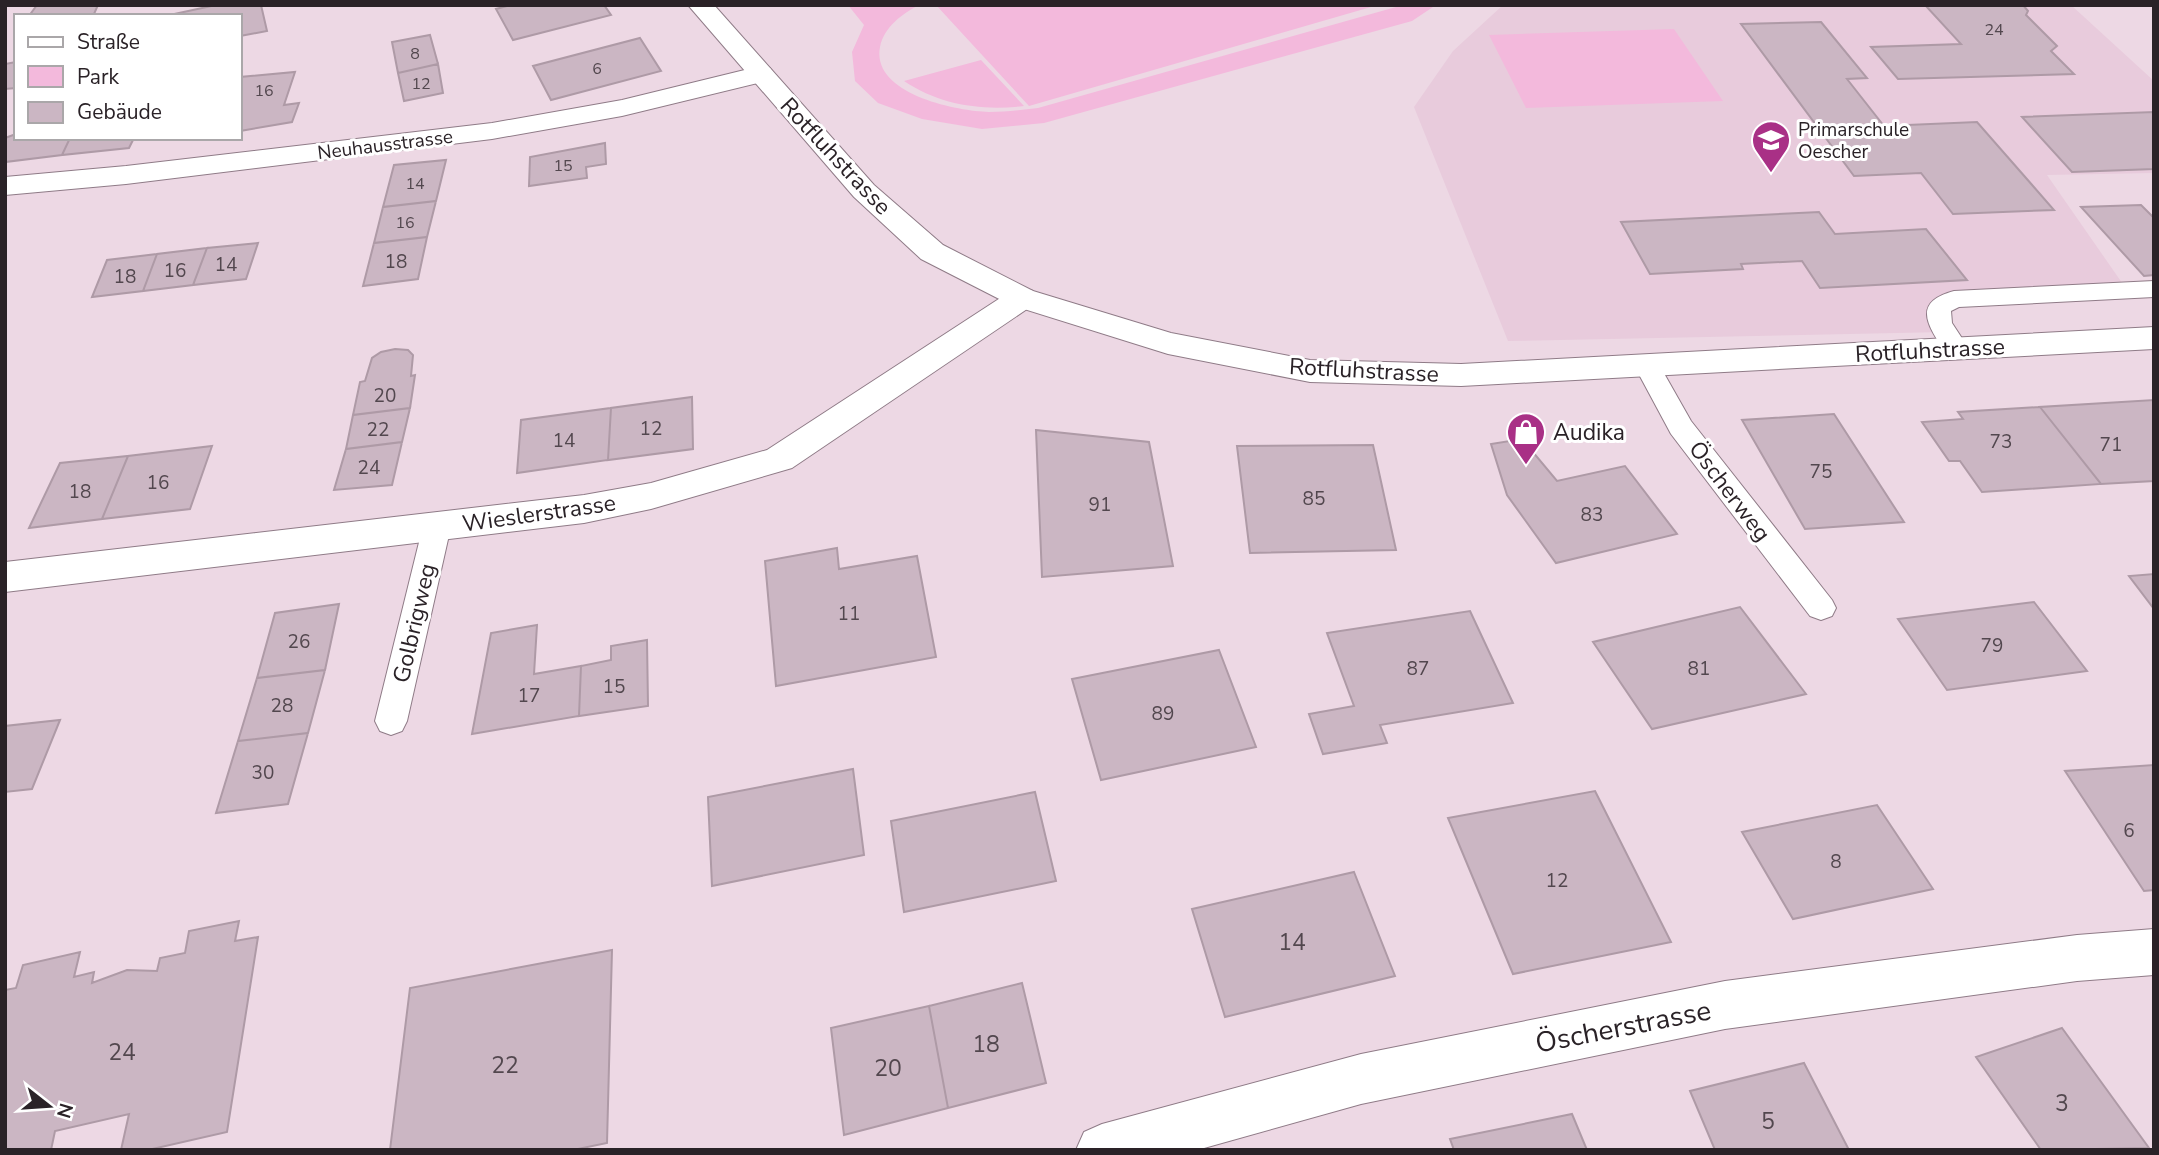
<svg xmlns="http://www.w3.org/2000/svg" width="2159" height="1155" font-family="'Nunito Sans',sans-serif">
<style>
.built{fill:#e8cbdc}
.green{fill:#f3b9dc}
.building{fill:#cbb6c3;stroke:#ae9aa6;stroke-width:2}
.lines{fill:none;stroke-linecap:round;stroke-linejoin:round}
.lane-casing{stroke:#8f7b87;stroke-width:2}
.street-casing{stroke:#8f7b87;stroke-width:2}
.secondary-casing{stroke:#8f7b87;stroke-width:2}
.lane{fill:#fff;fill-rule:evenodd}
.street{fill:#fff;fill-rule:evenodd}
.secondary{fill:#fff;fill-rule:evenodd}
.labels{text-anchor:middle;stroke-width:6;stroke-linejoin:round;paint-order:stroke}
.far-number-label{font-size:16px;fill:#52474e}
.far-poi-label{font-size:19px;fill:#2a2227;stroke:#fff;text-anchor:start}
.far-street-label{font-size:19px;fill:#2a2227;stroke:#fff}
.number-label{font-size:19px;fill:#52474e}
.street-label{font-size:23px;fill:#2a2227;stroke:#fff}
.poi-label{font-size:23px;fill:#2a2227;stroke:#fff;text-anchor:start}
.near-number-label{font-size:23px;fill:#52474e}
.near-street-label{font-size:28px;fill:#2a2227;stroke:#fff}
</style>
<rect width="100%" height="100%" fill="#edd8e4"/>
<path class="built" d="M1503 5H2071L2154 81V173L2047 175 2127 290 1954 299 1945 332 1508 341 1414 107 1453 51Z"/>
<path class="green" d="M848 5H919C902 14 884 27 880 47 871 94 956 111 989 112 1005 112 1022 110 1038 108L1403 5H1436L1412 21 1044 123 982 129 922 119 878 103 855 81 852 52 864 25Z
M936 5H1368L1371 7 1029 106Z
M1674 29 1723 101 1526 108 1489 35Z
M981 60 1024 106C981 111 940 105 904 81Z"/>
<path class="building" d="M37 5H98L94 14 29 16Z
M216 5H261L267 31 240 36V16H165Z
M511 5H604L611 15 513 40 496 9Z
M1925 5H2023L2028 11 2026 15 2057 46 2051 51 2074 74 1898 79 1871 47 1961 44Z
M1821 22 1867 78 1847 79 1884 126 1977 122 2054 210 1953 214 1921 173 1854 176 1741 24Z
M430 35 438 64 398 73 392 42Z
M640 38 661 71 551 100 533 66Z
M16 62V88L5 89V64Z
M438 64 443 93 404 101 398 73Z
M295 72 284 105 299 103 292 122 240 131V77Z
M2154 112V169L2072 172 2022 117Z
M16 134V138H70L62 155 5 162V138Z
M70 138H134L129 148 62 155Z
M605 143 606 164 586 167 587 178 529 186 530 157Z
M446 160 436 201 383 207 394 165Z
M436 201 427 237 374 243 383 207Z
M2141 205 2154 218V275L2144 276 2081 207Z
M1819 212 1835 234 1926 229 1967 280 1820 288 1802 261 1741 264 1743 269 1650 274 1621 222Z
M427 237 418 279 363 286 374 243Z
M258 243 246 279 193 285 207 248Z
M207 248 193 285 143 291 157 254Z
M157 254 143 291 92 297 107 260Z
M395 349 408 350 413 355 411 376 415 375 410 408 353 415 360 382 365 381 372 358 381 352Z
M692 397 693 449 608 460 611 408Z
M2154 400V481L2101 484 2040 407Z
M2040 407 2101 484 1982 492 1960 461H1949L1922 422 1963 419 1958 412Z
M410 408 402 442 346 449 353 415Z
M611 408 608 460 517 473 521 420Z
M1834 414 1904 522 1805 529 1742 420Z
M1036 430 1149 442 1173 566 1042 577Z
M1522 439 1557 481 1625 466 1677 534 1556 563 1507 495 1491 444Z
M402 442 392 485 334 490 346 449Z
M1373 445 1396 550 1250 553 1237 446Z
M212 446 190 509 102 519 128 456Z
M128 456 102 519 29 528 60 463Z
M837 548 839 569 917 556 936 657 776 686 765 561Z
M2154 574V609L2129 576Z
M2034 602 2087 671 1947 690 1898 619Z
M339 604 325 670 257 678 275 613Z
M1740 607 1806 694 1652 729 1593 642Z
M1470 611 1513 703 1380 725 1387 743 1323 754 1309 714 1354 706 1327 633Z
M537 625 534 674 581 666 579 716 472 734 491 633Z
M647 640 648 706 579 716 581 666 611 660V646Z
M1219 650 1256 747 1101 780 1072 679Z
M325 670 308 733 238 741 257 678Z
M60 720 32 789 5 792V726Z
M308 733 288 804 216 813 238 741Z
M2154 765V890L2144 891 2065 771Z
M853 769 864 855 712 886 708 797Z
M1595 791 1671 942 1513 974 1448 818Z
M1035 792 1056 881 904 912 891 821Z
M1877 805 1933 889 1793 919 1742 832Z
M1354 872 1395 976 1225 1017 1192 909Z
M239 921 235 941 258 937 227 1132 148 1150H121L129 1114 55 1131 51 1150H5V990L16 988 23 965 80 952 74 977 94 972 92 983 127 970 157 971 160 958 185 953 189 931Z
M612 950 607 1143 573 1150H390L410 988Z
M1022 983 1046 1083 948 1108 929 1006Z
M929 1006 948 1108 844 1135 831 1028Z
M2062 1028 2149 1148 2041 1150 1976 1057Z
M1804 1063 1849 1150H1715L1690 1091Z
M1572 1114 1587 1150H1454L1450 1139Z"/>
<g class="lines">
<defs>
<path id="lane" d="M2154 281V297L1959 307 1951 311 1952 323 1969 349 1965 355 1956 358 1947 355C1930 328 1909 303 1954 291Z
M1648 358 1657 361 1691 421 1832 600 1836 608 1832 616 1821 620 1810 616 1671 434 1635 367 1639 361Z
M437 515 447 518 451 526 407 721 402 731 391 735 380 731 375 721 423 526 427 518Z"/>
<path id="street" d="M761 66 770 68 774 74 770 80 622 116 492 139 126 184 5 195V177L126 166 492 123 622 100Z
M1022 288 1033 291 1038 298 1033 305 792 468 651 509 584 523 5 592V562L584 495 651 483 767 450 1011 291Z
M2154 929V975L2077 981 1725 1029 1361 1104 1197 1150H1076L1084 1132 1102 1124 1361 1054 1725 981 2077 935Z"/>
<path id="secondary" d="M688 5H714L874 185 943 245 1033 291 1171 333 1310 360 1461 364 2154 327V349L1461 386 1310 382 1168 354 1011 305 921 259 854 197Z"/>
</defs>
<use href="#lane" class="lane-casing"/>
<use href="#street" class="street-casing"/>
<use href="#secondary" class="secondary-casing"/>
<use href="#lane" class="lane"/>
<use href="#street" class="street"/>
<use href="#secondary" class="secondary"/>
</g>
<defs>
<symbol id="school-pin" viewBox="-11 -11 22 30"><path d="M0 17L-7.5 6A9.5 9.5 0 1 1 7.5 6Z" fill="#a93086" stroke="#fff"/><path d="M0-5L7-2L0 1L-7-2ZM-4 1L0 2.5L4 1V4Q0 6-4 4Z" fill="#fff"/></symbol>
<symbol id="shop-pin" viewBox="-11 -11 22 30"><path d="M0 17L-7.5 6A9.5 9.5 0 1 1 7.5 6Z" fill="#a93086" stroke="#fff"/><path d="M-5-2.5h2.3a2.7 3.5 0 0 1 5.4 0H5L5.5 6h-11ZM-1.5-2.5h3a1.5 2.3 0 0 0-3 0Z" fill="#fff"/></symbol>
</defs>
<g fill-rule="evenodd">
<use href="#school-pin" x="1749" y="118" width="44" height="60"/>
<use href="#shop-pin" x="1504" y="410" width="44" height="60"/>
</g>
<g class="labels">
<g class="far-number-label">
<text x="1994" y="35">24</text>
<text x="415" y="59">8</text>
<text x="597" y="74">6</text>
<text x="421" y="89">12</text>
<text x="264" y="96">16</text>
<text x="563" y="171">15</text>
<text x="415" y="189">14</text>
<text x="405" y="228">16</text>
</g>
<g class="far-poi-label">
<text x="1798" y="136">Primarschule<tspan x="1798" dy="22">Oescher</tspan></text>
</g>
<g class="far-street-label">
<text transform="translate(385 144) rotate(-7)" y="7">Neuhausstrasse</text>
</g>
<g class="number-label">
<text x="396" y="268">18</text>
<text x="226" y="271">14</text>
<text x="175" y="277">16</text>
<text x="125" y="283">18</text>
<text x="385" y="402">20</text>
<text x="651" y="435">12</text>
<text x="378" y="436">22</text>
<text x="564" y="447">14</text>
<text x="2001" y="448">73</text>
<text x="2111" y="451">71</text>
<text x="369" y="474">24</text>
<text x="1821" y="478">75</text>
<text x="158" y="489">16</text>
<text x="80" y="498">18</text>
<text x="1314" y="505">85</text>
<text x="1100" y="511">91</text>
<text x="1592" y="521">83</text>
<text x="849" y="620">11</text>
<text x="299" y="648">26</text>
<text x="1992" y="652">79</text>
<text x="1418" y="675">87</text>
<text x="1699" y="675">81</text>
<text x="614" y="693">15</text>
<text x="529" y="702">17</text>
<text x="282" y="712">28</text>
<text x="1163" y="720">89</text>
<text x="263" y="779">30</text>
<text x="2129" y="837">6</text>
<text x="1836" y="868">8</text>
<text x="1557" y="887">12</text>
</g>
<g class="street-label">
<text transform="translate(836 156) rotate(47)" y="8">Rotfluhstrasse</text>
<text transform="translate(1930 350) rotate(-3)" y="8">Rotfluhstrasse</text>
<text transform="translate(1364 370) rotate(3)" y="8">Rotfluhstrasse</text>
<text transform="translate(1730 491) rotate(53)" y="8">Öscherweg</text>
<text transform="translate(539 513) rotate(-8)" y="8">Wieslerstrasse</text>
<text transform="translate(414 623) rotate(-77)" y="8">Golbrigweg</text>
</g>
<g class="poi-label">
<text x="1553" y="440">Audika</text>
</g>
<g class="near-number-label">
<text x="1292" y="950">14</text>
<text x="986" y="1052">18</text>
<text x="122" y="1060">24</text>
<text x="505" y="1073">22</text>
<text x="888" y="1076">20</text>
<text x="2062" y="1111">3</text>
<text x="1768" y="1129">5</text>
</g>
<g class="near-street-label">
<text transform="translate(1623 1026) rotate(-11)" y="10">Öscherstrasse</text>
</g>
</g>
<rect width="2159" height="1155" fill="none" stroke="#2a2227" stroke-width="14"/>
<rect x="14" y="14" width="228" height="126" fill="#ffffff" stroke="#aaa7a9" stroke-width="2"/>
<rect x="28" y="37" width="35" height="10" fill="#ffffff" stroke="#aaa7a9" stroke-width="2"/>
<text x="77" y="49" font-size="21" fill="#2a2227">Straße</text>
<rect x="28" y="66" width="35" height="21" fill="#f3b9dc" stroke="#aaa7a9" stroke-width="2"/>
<text x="77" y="84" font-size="21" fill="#2a2227">Park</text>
<rect x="28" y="102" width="35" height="21" fill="#cbb6c3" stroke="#aaa7a9" stroke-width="2"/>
<text x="77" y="119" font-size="21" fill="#2a2227">Gebäude</text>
<g transform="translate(49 1106) rotate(107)" stroke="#ffffff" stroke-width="5" paint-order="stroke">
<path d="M0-5L12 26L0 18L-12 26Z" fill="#2a2227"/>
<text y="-10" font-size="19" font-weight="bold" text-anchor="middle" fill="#2a2227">N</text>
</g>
</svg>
